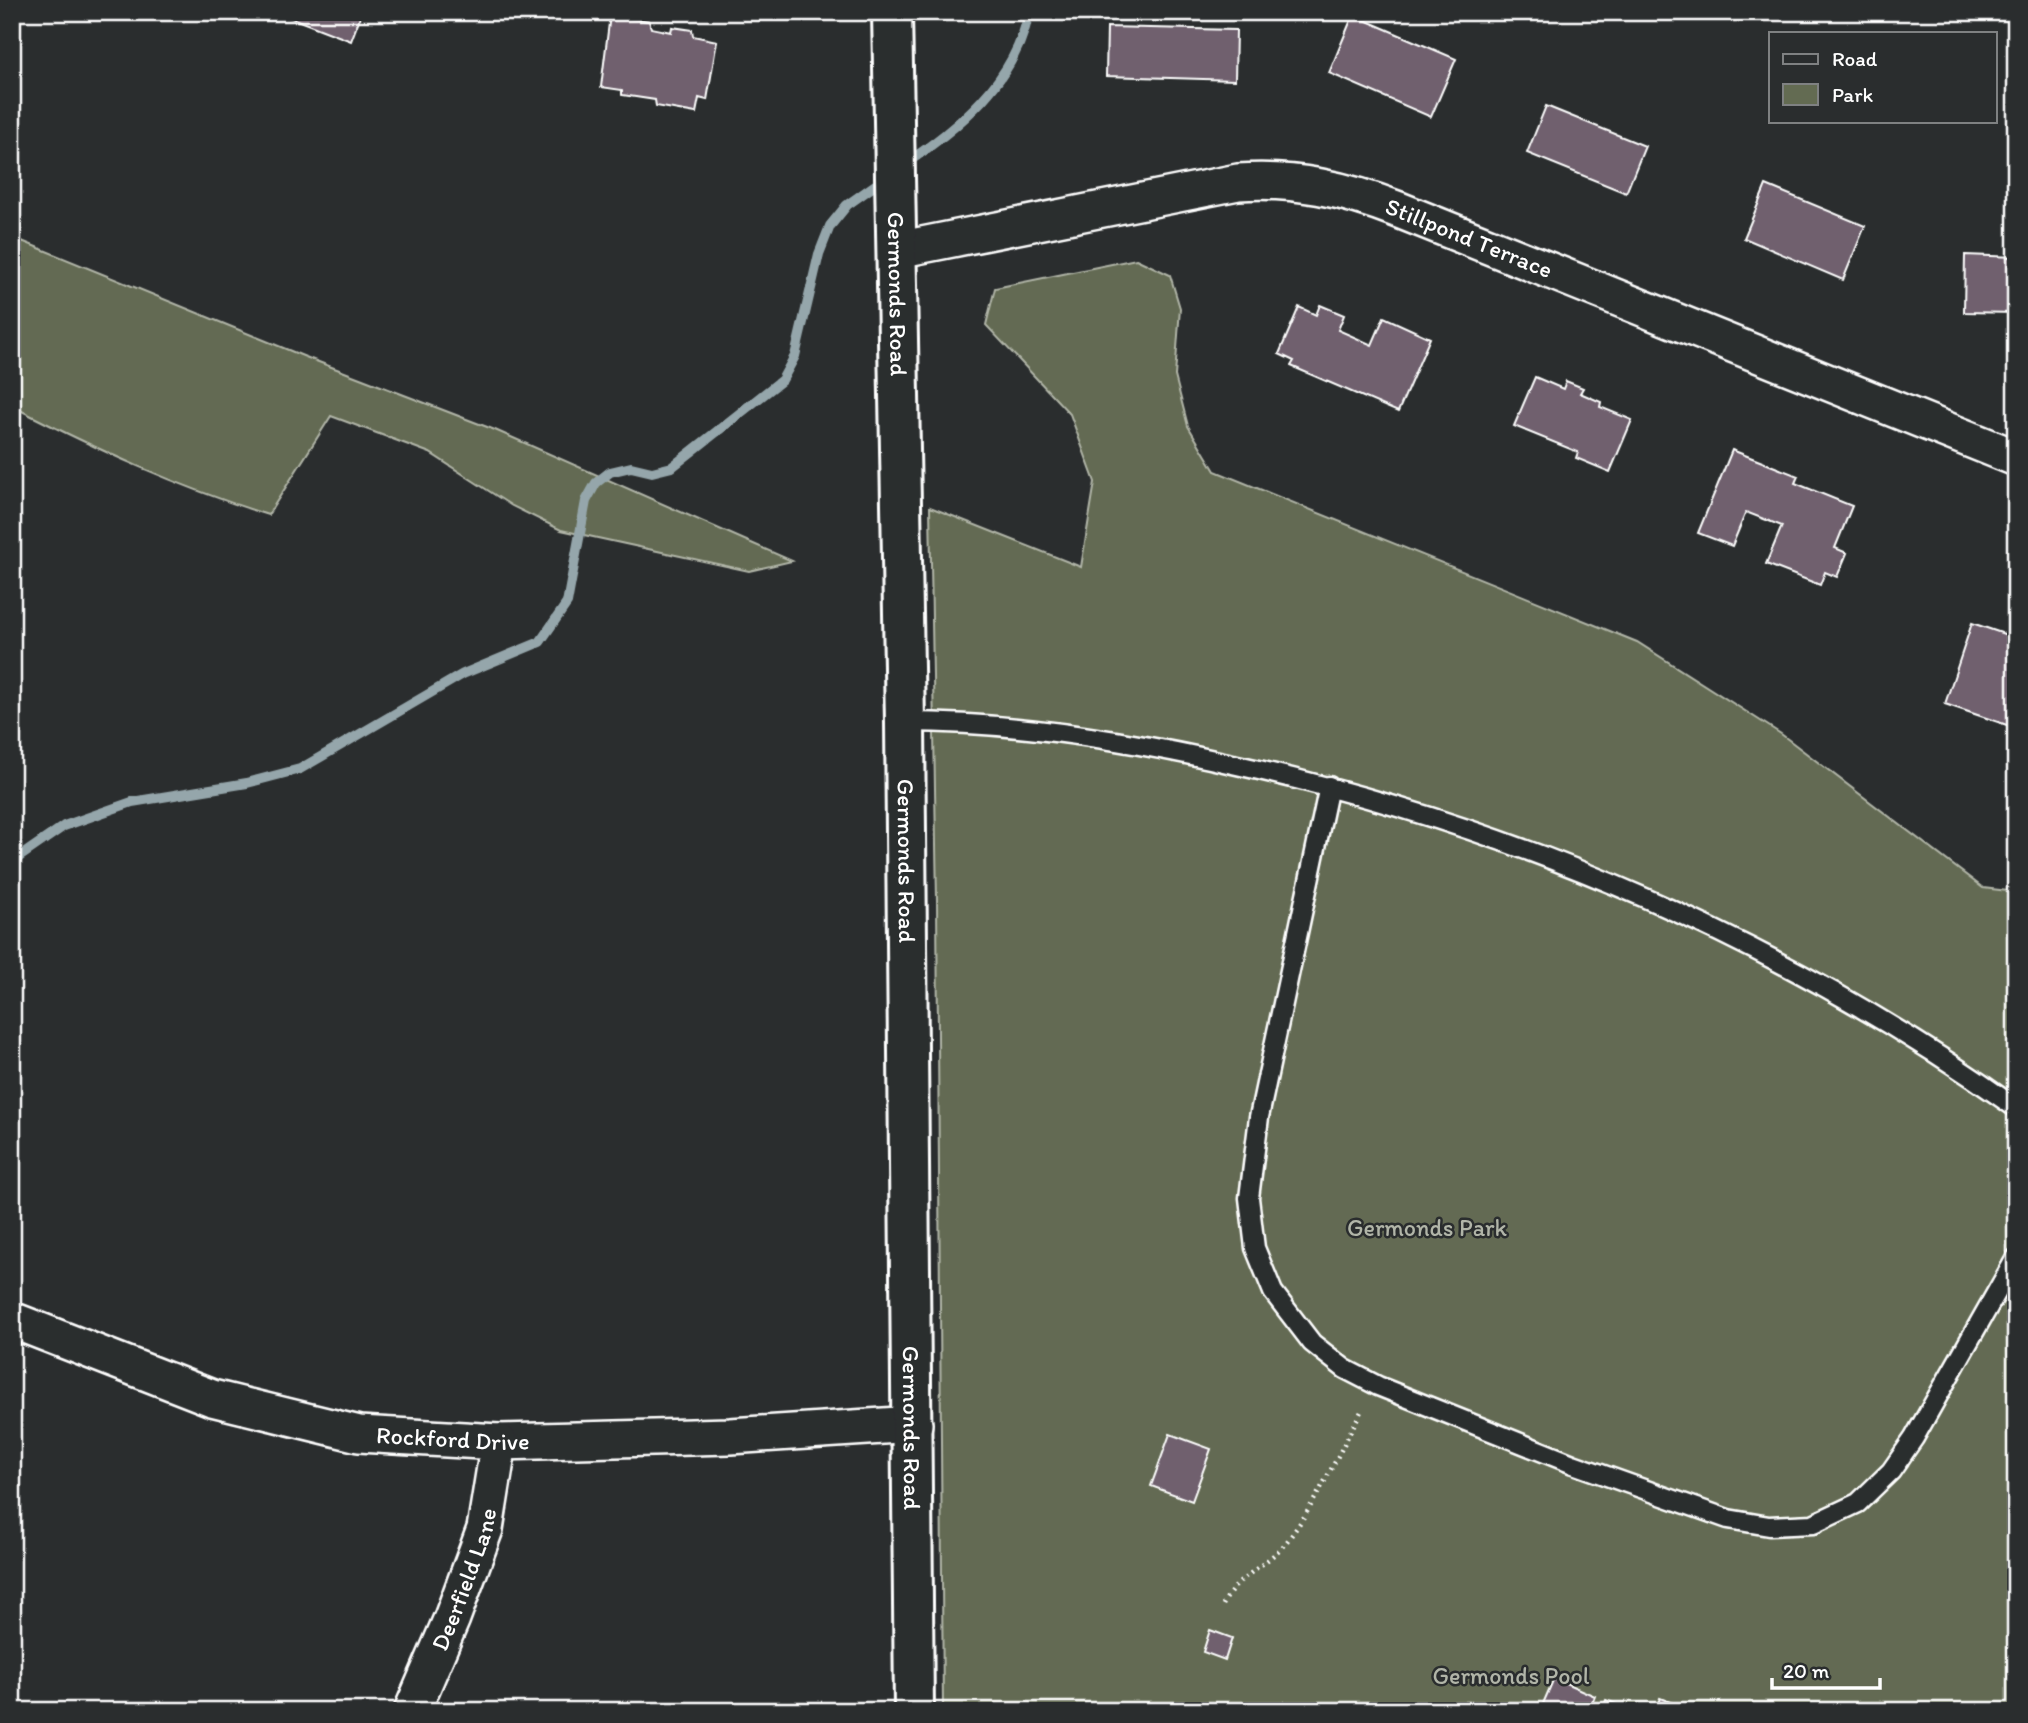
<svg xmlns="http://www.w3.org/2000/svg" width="2028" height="1723" font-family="Itim,sans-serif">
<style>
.green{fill:#636b52;stroke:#b1b5a8;stroke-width:2}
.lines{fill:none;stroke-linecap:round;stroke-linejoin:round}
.stream{stroke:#95a6ab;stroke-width:10}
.building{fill:#6f616e;stroke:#fff;stroke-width:2}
.lane-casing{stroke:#fff;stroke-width:23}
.street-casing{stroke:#fff;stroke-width:40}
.secondary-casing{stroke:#fff;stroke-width:44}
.path{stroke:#fff;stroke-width:4.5;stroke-dasharray:2 5;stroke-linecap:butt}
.lane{stroke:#2a2d2e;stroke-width:18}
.street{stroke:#2a2d2e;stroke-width:35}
.secondary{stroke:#2a2d2e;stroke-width:38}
.labels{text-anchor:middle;stroke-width:5;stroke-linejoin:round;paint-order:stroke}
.street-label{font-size:24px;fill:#fff;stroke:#2a2d2e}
.park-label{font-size:24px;fill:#b1b5a8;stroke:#2a2d2e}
</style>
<rect width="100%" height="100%" fill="#2a2d2e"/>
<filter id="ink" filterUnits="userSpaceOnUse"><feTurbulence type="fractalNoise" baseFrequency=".0143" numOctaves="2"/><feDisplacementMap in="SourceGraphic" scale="14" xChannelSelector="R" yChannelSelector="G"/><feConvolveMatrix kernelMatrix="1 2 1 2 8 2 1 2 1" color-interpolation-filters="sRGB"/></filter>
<g filter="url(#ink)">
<path class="green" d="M12 237 303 356 495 430 792 561 749 571 561 530 512 506 430 453 331 416 268 515C176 486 98 450 12 406Z
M1136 259 1170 275 1180 308 1175 376 1188 426 1215 471 1637 642 1781 734 1983 888 2016 892V1711H943L937 901 930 507 1081 567 1095 482 1070 414 986 325 995 288Z"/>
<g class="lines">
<path class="stream" d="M904 165C959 126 1015 83 1029 12
M12 862 64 826 132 802 247 783 300 769 463 674 540 642 567 603 586 501 596 483 610 472 631 467 652 472 672 467 782 380 795 356 819 254 830 226 847 205 888 176"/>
</g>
<path class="building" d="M276 12H362L351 41Z
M610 15 649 21 651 28 671 32 672 27 692 30 693 36 717 41 707 100 699 98 696 113 656 106 655 100 622 95V90L601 87Z
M1353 15 1456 59 1431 117 1329 73Z
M1107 27 1236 30 1235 80 1106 76Z
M1546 106 1645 146 1626 193 1527 153Z
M1766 185 1865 226 1843 280 1744 238Z
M1965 255 2016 257V313L1964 312Z
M1320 305 1344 315 1338 330 1372 345 1384 317 1430 338 1398 412 1291 366 1294 361 1279 354 1299 307 1316 315Z
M1535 377 1563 389 1566 381 1583 388 1580 393 1601 402 1600 407 1632 420 1610 472 1576 458 1578 452 1514 426Z
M1732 450 1798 476 1795 483 1852 506 1835 548 1847 553 1837 577 1825 572 1820 585 1766 564 1782 526 1746 512 1732 546 1698 533Z
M1972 623 2016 638V728L1945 704Z
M1170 1434 1211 1449 1192 1501 1151 1486Z
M1210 1630 1232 1638 1225 1660 1203 1652Z
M1554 1678 1595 1696 1589 1711H1552L1542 1706Z
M1660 1698 1675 1704 1674 1711H1655Z
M1606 1700 1628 1709V1711H1602Z"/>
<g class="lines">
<defs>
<path id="lane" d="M905 722C1017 722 1128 740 1237 765 1517 827 1783 942 2016 1108
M1329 786 1259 1117 1249 1198 1255 1248 1273 1292 1312 1343 1345 1369 1378 1386 1573 1464 1728 1519 1769 1526 1813 1524 1858 1503 1891 1471 1914 1438 2016 1258"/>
<g id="street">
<path id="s1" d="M897 250 1238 182C1295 178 1345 189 1399 210L2016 458"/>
<path id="s2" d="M12 1320 212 1398 359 1434 499 1442 730 1436 914 1424"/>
<path id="s3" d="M412 1711 452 1618 485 1529 499 1442"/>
</g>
<g id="secondary">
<path id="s4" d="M892 12 905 722 914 1711"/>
</g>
</defs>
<use href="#lane" class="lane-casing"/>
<use href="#street" class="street-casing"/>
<use href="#secondary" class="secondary-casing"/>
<path class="path" d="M1223 1605C1236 1576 1269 1565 1288 1540 1318 1500 1339 1452 1363 1408"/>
<use href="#lane" class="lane"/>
<use href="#street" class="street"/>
<use href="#secondary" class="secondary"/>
</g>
</g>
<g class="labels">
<g class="street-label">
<text dy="8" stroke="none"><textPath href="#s1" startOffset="588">Stillpond Terrace</textPath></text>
<text dy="8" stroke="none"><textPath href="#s4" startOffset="282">Germonds Road</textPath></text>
<text dy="8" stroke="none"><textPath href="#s4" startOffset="849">Germonds Road</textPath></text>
<text dy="8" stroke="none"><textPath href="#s4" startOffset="1416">Germonds Road</textPath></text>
<text dy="8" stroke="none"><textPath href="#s2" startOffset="460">Rockford Drive</textPath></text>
<text dy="8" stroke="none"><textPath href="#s3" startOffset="142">Deerfield Lane</textPath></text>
</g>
<g class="park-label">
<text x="1427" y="1236">Germonds Park</text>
<text x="1511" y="1684">Germonds Pool</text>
</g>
</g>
<rect width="2028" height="1723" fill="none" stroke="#2a2d2e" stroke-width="42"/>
<rect x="21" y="21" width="1986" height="1681" fill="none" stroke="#fff" stroke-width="2.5" filter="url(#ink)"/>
<rect x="1769" y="32" width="228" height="91" fill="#2a2d2e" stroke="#7f8182" stroke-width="2"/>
<rect x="1783" y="54" width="35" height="10" fill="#2a2d2e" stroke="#7f8182" stroke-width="2"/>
<text x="1832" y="66" font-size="21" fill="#ffffff">Road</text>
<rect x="1783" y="84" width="35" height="21" fill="#636b52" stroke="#7f8182" stroke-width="2"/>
<text x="1832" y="102" font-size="21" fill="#ffffff">Park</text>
<path d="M1772 1678v10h108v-10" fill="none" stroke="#ffffff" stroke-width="3.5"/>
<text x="1783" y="1678" font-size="21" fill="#ffffff" stroke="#2a2d2e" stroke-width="5" paint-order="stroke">20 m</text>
</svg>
